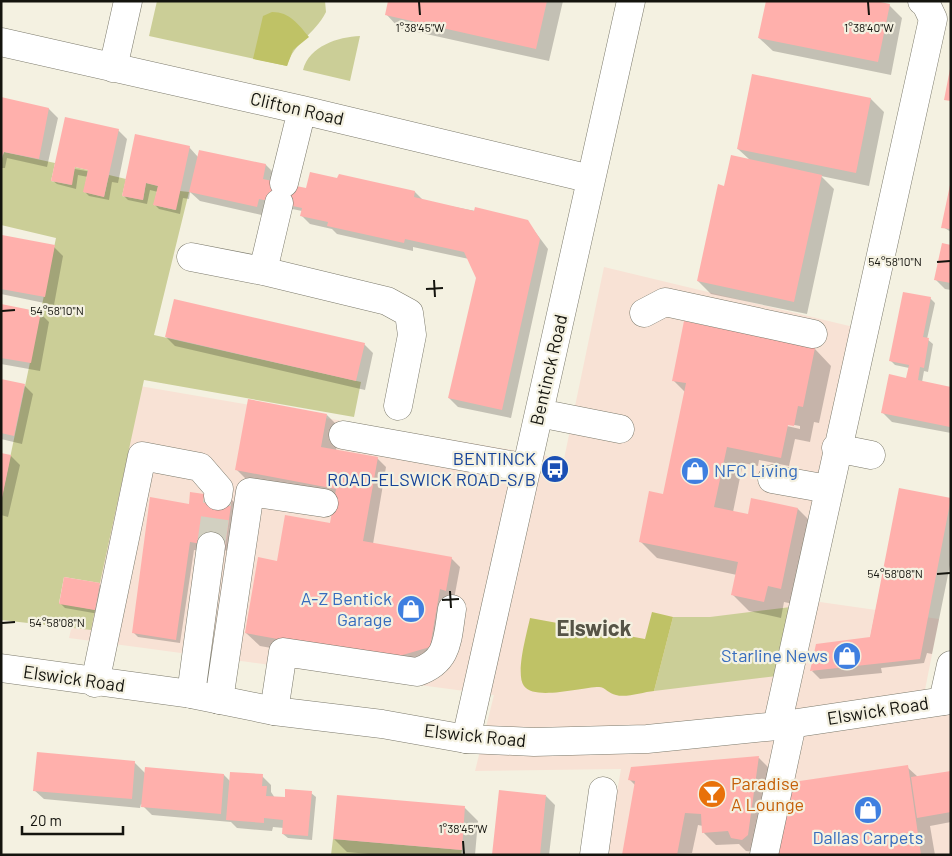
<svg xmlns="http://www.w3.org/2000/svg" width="952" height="856" font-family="Barlow,sans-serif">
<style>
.commercial{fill:#f8e2d5}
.green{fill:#cbce97}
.forest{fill:#bfc266}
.shadow{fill:#0003;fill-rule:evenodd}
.building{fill:#ffb0ac}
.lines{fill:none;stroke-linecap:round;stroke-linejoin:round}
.minor-tunnel{stroke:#d2d0c1;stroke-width:28;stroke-dasharray:28 14;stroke-linecap:butt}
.minor-casing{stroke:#7c7a6c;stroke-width:29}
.major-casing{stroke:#7c7a6c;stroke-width:29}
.minor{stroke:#fff;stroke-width:28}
.major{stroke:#fff;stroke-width:28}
.ticks{fill:none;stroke:#14140e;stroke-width:2}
.labels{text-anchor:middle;stroke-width:4.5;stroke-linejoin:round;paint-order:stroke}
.street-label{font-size:18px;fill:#14140e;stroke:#f4f1e1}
.transit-label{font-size:18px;fill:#164399;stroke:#f4f1e1;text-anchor:end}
.shop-label{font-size:18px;fill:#366cbe;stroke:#f4f1e1;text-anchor:end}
.food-label{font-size:18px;fill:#c56008;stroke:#f4f1e1;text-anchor:start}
.district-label{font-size:22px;font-weight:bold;fill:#565446;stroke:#f4f1e1}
.ticks-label{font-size:12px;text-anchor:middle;fill:#14140e;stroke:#f4f1e1;stroke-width:4.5;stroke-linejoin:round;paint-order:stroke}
</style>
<rect width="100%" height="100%" fill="#f4f1e1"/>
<path class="commercial" d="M604 267 866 330 813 601 939 619 921 710 951 705V855H606L621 769 475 771 494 695 69 638 128 384 564 459Z"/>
<path class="green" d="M157 1H325L326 12C315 34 293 43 287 66L149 36Z
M360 36 350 81 303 70C309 46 338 37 360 36Z
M4 152 55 163 51 181 71 185 75 167 88 170 84 192 104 197 109 175 126 179 122 196 143 200 146 183 158 186 154 205 175 210 180 191 189 192 154 335 361 382 354 417 144 380 100 583 64 577 59 603 95 610 91 630 1 620V501L56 238 1 225V162Z
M791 607 777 676 654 691 673 617H710Z
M333 839 462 850 461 855H331Z"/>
<path class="forest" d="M272 12C290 12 298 24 309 37L293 50 287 66 253 59 263 16Z
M652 612 673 617 654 691C643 692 626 698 616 695 609 694 605 687 599 687 581 687 535 701 524 686 515 674 527 633 530 618L645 639Z"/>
<path class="shadow" d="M389 1H563L549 61 399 28 386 14Z
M889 5 902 18 891 75 773 51 759 38Z
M1 99 49 109 58 118 47 167 7 158 5 168H1Z
M871 99 884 112 869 186 821 176 834 189 807 314 711 294 698 281 725 187 750 160 738 149Z
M66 119 118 130 127 139 118 183 112 182 109 200 89 196 85 192 88 177 78 175 76 189 57 184 52 180ZM72 166 93 170 92 172 75 169Z
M189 147 198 157 266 165 275 174 273 182 305 190 415 192 424 201 527 221 548 249 511 418 458 407 449 398 478 278 469 259 413 247V251L337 234 332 229 310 224 301 215 302 211 268 204 266 216 200 201 190 192 189 199 183 198 180 214 159 209 155 205 158 192 150 190 147 204 128 200 123 195Z
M951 187V232L943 227Z
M3 236 54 247 63 256 54 305 1 294V247Z
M951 246V290L945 289 936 280Z
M930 298 935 303 927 339 933 344 928 372 924 371 922 382 951 388V433L892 422 883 413 907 379 909 368 895 365 891 361Z
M1 305 40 313 49 322 40 371 1 364Z
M166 337 364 344 373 353 365 390 175 346Z
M815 349 831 366 819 423 814 422 810 442 795 439 789 466 759 460 758 466 743 463 733 512 749 516 798 509 814 525 798 605 784 602 781 618 749 611 732 594 737 575 657 558 640 541 664 495 686 393 673 380ZM784 423 800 426V429L787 426Z
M1 380 24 385 33 394 22 444 1 439Z
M327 415 340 428 336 451 377 458 386 467 373 544 451 558 460 567 454 599 439 656 402 671 260 646 246 633 278 562 331 525 336 499 250 483 237 470Z
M1 454 11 456 20 465 8 517 1 515Z
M900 489 951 499V560L932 654 927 653 924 663 881 668 882 673 820 679 812 671 870 639Z
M232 500 236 504 229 551 207 548 206 552 194 550 180 643 138 637 134 633 190 505Z
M100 585 104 589 99 614 65 608 60 603Z
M759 758 772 771 755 852 746 851 739 844 716 845 703 832V826L698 825 692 853 623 855 636 786 630 780Z
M134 762 145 773 224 775 231 782 262 776 271 785V792L275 798 286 799 311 793 316 797 312 840 288 838 283 834 284 828 273 827 272 831 237 828 231 822 152 815 141 804 140 808 44 799 34 790Z
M907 767 918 777 951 772V822L930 826 935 855H778Z
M546 796 555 805 549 855H494Z
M465 808 478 821 475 855H379L347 852 334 839Z"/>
<path class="building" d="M388 1H547L536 49 385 15Z
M766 1H876L890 4 878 62 758 38Z
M950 69H951V101L944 100Z
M752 74 871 98 856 173 737 149Z
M1 97 49 108 39 159 4 152 1 158Z
M65 117 119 129 104 197 83 192 88 170 75 167 72 185 51 181Z
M135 134 190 146 176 210 153 205 158 186 146 183 143 200 122 196Z
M199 150 266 164 263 179 306 188 310 172 337 178 339 174 415 191 414 197 474 211 475 207 528 220 540 239 502 410 448 398 476 278 464 252 405 239 404 243 327 226 328 222 300 216 302 208 279 203 259 199 257 207 189 192Z
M731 155 822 175 794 302 697 281 718 184 724 186Z
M950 185 951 186V229L941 228Z
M2 235 55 245 45 297 1 289Z
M942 243 951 245V283L934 280Z
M903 292 931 297 923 337 929 338 924 368 920 367 918 380 951 387 950 427 881 413 889 374 906 378 909 365 889 361Z
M174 299 365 343 356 381 165 337Z
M1 304 41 312 31 363 1 358Z
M684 321 815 348 803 407 798 406 794 426 788 425 781 458 727 447 714 507 748 514 751 498 798 508 781 589 768 586 764 602 731 595 738 562 639 542 649 491 663 494 686 383 672 381Z
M1 379 25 384 14 436 1 433Z
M248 399 327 414 321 447 378 457 363 541 452 557 446 591 440 589 430 647 389 659 245 633 258 557 277 561 285 515 330 523 336 489 235 470Z
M1 453 11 455 2 498H1Z
M899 488 951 498 920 659 810 671 816 644 870 637Z
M190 492 232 498 225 548 190 542 176 640 132 633 150 497 189 504Z
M64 577 100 583 95 610 59 604Z
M37 752 135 761 132 799 33 791Z
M759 756 748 835 742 840 731 838 728 831 702 833 701 814 685 813 677 855H622L635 781 628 780 631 767Z
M908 765 921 855H777L793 782Z
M145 767 224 774 221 814 141 807Z
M951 771V812L917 818 911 777Z
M230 772 263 774 262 786H267L266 796 285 797V789L312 791 308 836 282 834 283 820 264 818V823L226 820Z
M499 790 546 795 540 855H492Z
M337 795 465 806 462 850 333 839Z"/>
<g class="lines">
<path class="minor-tunnel" d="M211 546 218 496"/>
<defs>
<path id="minor" d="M1 42 302 110 591 179
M113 68 128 1
M284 183 302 110
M191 257 263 271 387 301 409 313 412 335 398 406
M263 271 279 203
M644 313 665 302 813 334
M539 413 620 429
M343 435 527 468
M836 448 871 455
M772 479 828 489
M95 683 142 456 200 467 219 489 218 496
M191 694 211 546
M219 700 250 492 324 503
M943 701 951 665
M274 711 283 652 417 672C449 661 447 640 452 609
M777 726 933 19 926 4 922 1
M466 739 631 1
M594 855 603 791
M764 855 792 724"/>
<path id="major" d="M1 668 191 694 274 711 382 724 466 739 534 742 647 739 777 726 951 700"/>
</defs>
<use href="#minor" class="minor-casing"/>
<use href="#major" class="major-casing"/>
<use href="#minor" class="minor"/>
<use href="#major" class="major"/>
</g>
<path class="ticks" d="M419 2 420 15M868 2 869 15M937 262 950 261M434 280 435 297M426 289 443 288M2 311 15 310M937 574 950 573M450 591 451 608M442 600 459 599M2 623 15 622M463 841 464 854"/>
<defs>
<symbol id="bus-disc" viewBox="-11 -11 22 22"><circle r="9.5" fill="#1a4fb4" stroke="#f4f1e1"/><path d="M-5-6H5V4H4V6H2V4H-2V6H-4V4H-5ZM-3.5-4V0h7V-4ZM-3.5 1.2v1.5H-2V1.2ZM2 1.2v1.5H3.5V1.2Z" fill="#fff"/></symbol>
<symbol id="shop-disc" viewBox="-11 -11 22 22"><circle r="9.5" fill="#3f7fe0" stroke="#f4f1e1"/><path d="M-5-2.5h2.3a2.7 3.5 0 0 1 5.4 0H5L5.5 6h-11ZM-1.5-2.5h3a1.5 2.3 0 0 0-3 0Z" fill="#fff"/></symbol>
<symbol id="bar-disc" viewBox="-11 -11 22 22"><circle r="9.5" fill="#e8710a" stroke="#f4f1e1"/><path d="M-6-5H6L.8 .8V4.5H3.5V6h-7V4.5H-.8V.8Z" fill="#fff"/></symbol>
</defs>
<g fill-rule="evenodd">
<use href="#bus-disc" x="539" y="453" width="32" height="32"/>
<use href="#shop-disc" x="679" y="455" width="32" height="32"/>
<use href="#shop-disc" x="395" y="593" width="32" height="32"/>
<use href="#shop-disc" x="831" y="640" width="32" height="32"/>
<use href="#bar-disc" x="696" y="778" width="32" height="32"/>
<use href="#shop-disc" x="852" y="794" width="32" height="32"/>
</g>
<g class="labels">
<g class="street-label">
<text transform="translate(297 109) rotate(13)" y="6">Clifton Road</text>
<text transform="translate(549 370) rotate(-77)" y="6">Bentinck Road</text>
<text transform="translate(74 679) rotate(8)" y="6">Elswick Road</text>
<text transform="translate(878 711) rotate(-9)" y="6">Elswick Road</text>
<text transform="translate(475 736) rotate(6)" y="6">Elswick Road</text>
</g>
<g class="transit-label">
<text x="536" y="465">BENTINCK<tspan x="536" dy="21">ROAD-ELSWICK ROAD-S/B</tspan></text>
</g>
<g class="shop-label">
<text x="714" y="477" text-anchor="start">NFC Living</text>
<text x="392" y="605">A-Z Bentick<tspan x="392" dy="21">Garage</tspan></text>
<text x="828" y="662">Starline News</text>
<text x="868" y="844" text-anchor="middle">Dallas Carpets</text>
</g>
<g class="food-label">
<text x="731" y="790">Paradise<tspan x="731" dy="21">A Lounge</tspan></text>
</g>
<g class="district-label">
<text x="594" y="636">Elswick</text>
</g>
</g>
<g class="ticks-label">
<text x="420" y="32">1°38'45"W</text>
<text x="869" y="32">1°38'40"W</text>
<text x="895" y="266">54°58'10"N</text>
<text x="57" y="315">54°58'10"N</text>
<text x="895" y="578">54°58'08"N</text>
<text x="57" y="627">54°58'08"N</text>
<text x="463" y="833">1°38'45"W</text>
</g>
<rect width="952" height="856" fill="none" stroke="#14140e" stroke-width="5"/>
<path d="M22 826v8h101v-8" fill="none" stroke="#14140e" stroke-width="2.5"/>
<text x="30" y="826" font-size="15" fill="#14140e" stroke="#f4f1e1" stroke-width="4" paint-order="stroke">20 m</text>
</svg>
